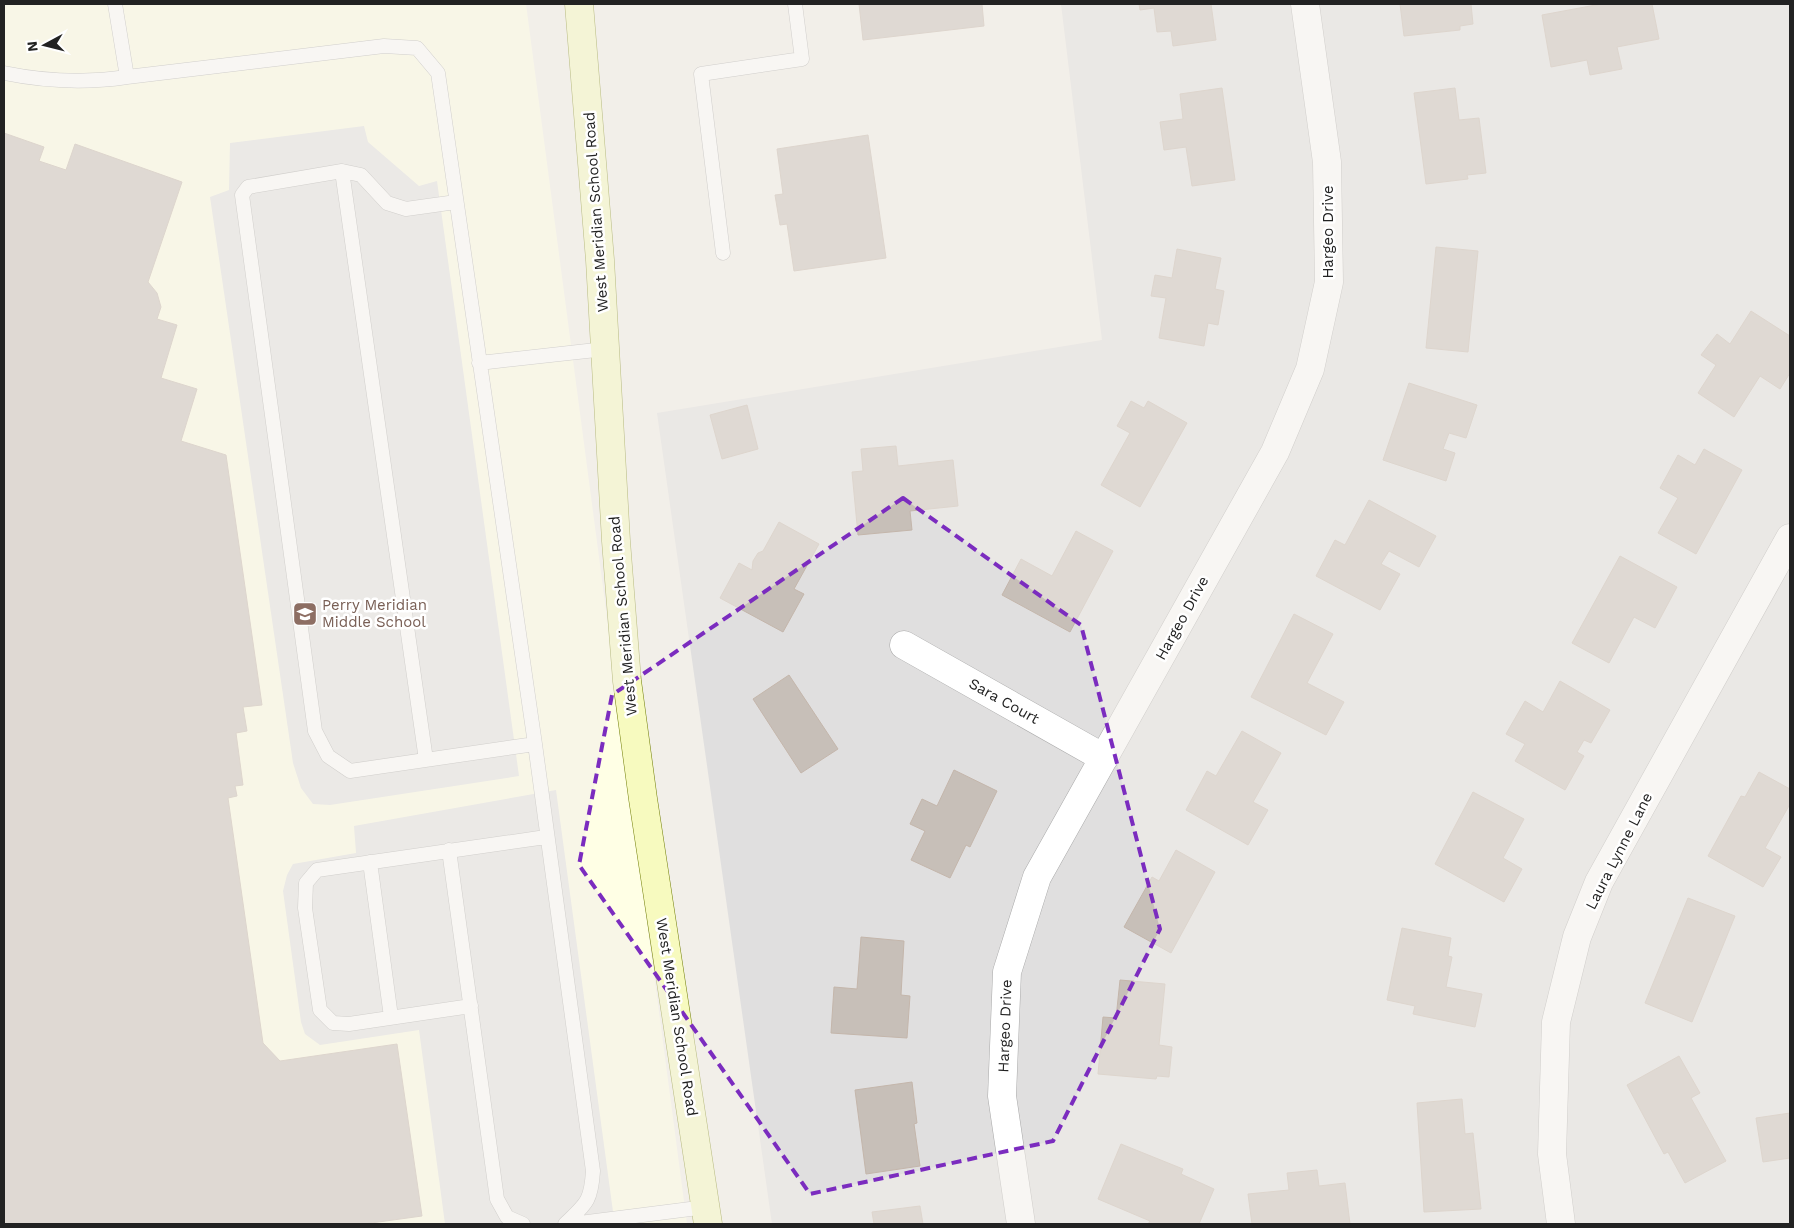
<svg xmlns="http://www.w3.org/2000/svg" width="1794" height="1228" font-family="'Work Sans',sans-serif">
<style>
.residential{fill:#e0dfdf}
.education{fill:#ffffe5}
.parking{fill:#e2e2e2}
.building{fill:#c7bfb8;stroke:#c4b6ab}
.lines{fill:none;stroke-linecap:round;stroke-linejoin:round}
.lane-casing{stroke:#a9a9a9;stroke-width:15}
.street-casing{stroke:#a9a9a9;stroke-width:29}
.secondary-casing{stroke:#707d05;stroke-width:29}
.lane{stroke:#fff;stroke-width:14}
.street{stroke:#fff;stroke-width:28}
.secondary{stroke:#f7fabf;stroke-width:28}
.marked{fill:none;stroke:#7b2cbf;stroke-width:4;stroke-dasharray:10 6;stroke-linejoin:round}
.labels{text-anchor:middle;stroke-width:5;stroke-linejoin:round;paint-order:stroke}
.street-label{font-size:15px;fill:#222;stroke:#fff}
.education-label{font-size:15px;fill:#785e54;stroke:#fff;text-anchor:start}
</style>
<rect width="100%" height="100%" fill="#f2efe9"/>
<path class="residential" d="M1061 4H1790V1224H772L657 413 1102 340Z"/>
<path class="education" d="M4 4H526L687 1224H4Z"/>
<path class="parking" d="M364 126 368 142 419 186 437 181 519 776 330 805 313 804 301 788 293 763 210 197 229 190 230 143Z
M556 790 614 1219 576 1224H445L419 1030 320 1045 305 1034 301 1022 283 891 287 875 293 864 356 853 354 826Z"/>
<path class="building" d="M859 4H982L984 26 863 40Z
M1139 4H1211L1216 40 1173 46 1171 31 1157 32 1154 8 1140 10Z
M1400 4H1471L1473 24 1460 26V30L1404 36Z
M1601 4H1652L1659 39 1617 47 1622 69 1590 75 1587 60 1551 67 1542 15Z
M1222 88 1235 180 1192 186 1186 147 1164 150 1160 122 1183 119 1180 94Z
M1455 88 1459 120 1479 118 1486 173 1467 175 1468 179 1426 184 1414 93Z
M4 133 44 147 39 161 66 170 75 144 182 182 148 282 157 293 161 307 157 319 177 325 161 378 197 389 181 441 226 455 262 705 243 707 247 731 236 733 243 785 235 786 237 796 228 798 263 1043 280 1061 397 1044 422 1216 364 1224H4Z
M868 135 886 258 794 271 787 224 780 225 775 195 783 194 777 149Z
M1436 247 1478 251 1468 352 1426 348Z
M1177 249 1221 258 1215 289 1224 291 1218 325 1208 323 1204 346 1159 338 1166 298 1151 296 1155 275 1172 278Z
M1751 311 1790 336V373L1780 389 1760 376 1734 417 1698 393 1716 365 1701 355 1717 334 1730 344Z
M1409 383 1477 405 1466 438 1449 433 1443 449 1455 453 1446 481 1383 460Z
M1131 401 1144 408 1148 401 1187 423 1140 507 1101 485 1130 433 1117 426Z
M747 405 758 449 722 459 710 415Z
M896 446 898 466 953 460 958 506 910 511 912 530 858 535 852 472 863 471 861 449Z
M1704 449 1742 470 1696 554 1658 533 1678 498 1660 488 1678 455 1695 465Z
M1369 500 1436 536 1419 567 1389 551 1381 564 1400 574 1380 610 1316 576 1335 540 1345 545Z
M779 522 819 544 794 589 804 594 783 632 720 598 739 563 752 570 753 561 758 553 763 551Z
M1076 531 1113 551 1070 632 1002 595 1021 559 1052 576Z
M1620 556 1677 587 1655 628 1634 617 1609 663 1572 643Z
M1294 614 1333 634 1307 683 1344 702 1326 735 1251 697Z
M789 675 838 749 801 773 753 699Z
M1560 681 1610 710 1591 743 1584 740 1577 752 1584 756 1565 790 1515 761 1525 744 1506 734 1525 701 1543 712Z
M1242 731 1281 753 1253 802 1268 810 1248 845 1186 810 1207 771 1216 776Z
M954 770 997 791 970 847 966 845 950 878 911 860 925 831 910 824 922 799 937 806Z
M1759 772 1790 789V804L1765 848 1781 857 1763 887 1708 856 1741 796 1745 797Z
M1473 792 1524 819 1503 858 1522 869 1504 902 1435 864Z
M1176 850 1215 872 1171 953 1124 927 1152 877 1159 881Z
M1688 898 1735 916 1692 1022 1645 1003Z
M1402 928 1451 938 1448 956 1452 957 1446 987 1482 994 1475 1027 1413 1014 1415 1006 1387 1000Z
M861 937 904 941 901 995 910 996 907 1038 831 1033 834 987 857 989Z
M1120 980 1165 984 1159 1045 1172 1047 1169 1077 1157 1076 1156 1079 1098 1074 1103 1017 1116 1018Z
M1679 1056 1700 1093 1691 1098 1726 1161 1685 1183 1668 1152 1664 1154 1627 1085Z
M912 1082 917 1123 914 1124 920 1166 866 1174 855 1090Z
M1462 1099 1465 1134 1473 1133 1481 1209 1424 1212 1417 1103Z
M1790 1113V1158L1763 1162 1756 1118Z
M1121 1144 1183 1169 1181 1174 1214 1189 1199 1224H1148L1150 1221 1098 1199Z
M1317 1170 1319 1186 1345 1183 1350 1224H1252L1248 1194 1289 1190 1287 1173Z
M920 1206 923 1224H874L872 1212Z"/>
<g class="lines">
<defs>
<path id="lane" d="M4 73C43 81 87 83 127 77L115 4
M127 77 384 46 417 48 438 73 535 744 593 1171C591 1202 586 1204 565 1224
M342 171 426 760
M456 202 406 209 387 203 361 175 342 171 248 187 242 195 315 731 328 756 350 771 535 744
M723 253 701 74 802 59 795 4
M479 363 605 349
M449 850 497 1199 507 1217 523 1224
M370 862 391 1017
M471 1006 349 1024 333 1023 320 1010 305 908 306 883 317 870 546 837
M572 1224 706 1207"/>
<path id="street" d="M904 645 1104 758
M1021 1224 1002 1096 1007 972 1037 877 1275 452 1310 369 1329 282 1327 162 1305 4
M1561 1224 1552 1154 1556 1022 1577 937 1599 882 1790 538"/>
<path id="secondary" d="M579 4 600 260 616 541 627 681 643 799 708 1224"/>
</defs>
<use href="#lane" class="lane-casing"/>
<use href="#street" class="street-casing"/>
<use href="#secondary" class="secondary-casing"/>
<use href="#lane" class="lane"/>
<use href="#street" class="street"/>
<use href="#secondary" class="secondary"/>
</g>
<path d="M0 0H1794V1228H0ZM903 498 1081 625 1160 929 1053 1141 810 1194 579 865 612 695Z" fill="#f2efe9" fill-opacity=".55" fill-rule="evenodd"/>
<path class="marked" d="M903 498 1081 625 1160 929 1053 1141 810 1194 579 865 612 695Z"/>
<defs>
<symbol id="school-square" viewBox="-11 -11 22 22"><rect x="-9" y="-9" width="18" height="18" rx="4" fill="#8d6e63" stroke="#fff"/><path d="M0-5L7-2L0 1L-7-2ZM-4 1L0 2.5L4 1V4Q0 6-4 4Z" fill="#fff"/></symbol>
</defs>
<g fill-rule="evenodd">
<use href="#school-square" x="291" y="600" width="28" height="28"/>
</g>
<g class="labels">
<g class="street-label">
<text transform="translate(596 212) rotate(-94)" y="5">West Meridian School Road</text>
<text transform="translate(1328 232) rotate(-90)" y="5">Hargeo Drive</text>
<text transform="translate(623 616) rotate(-95)" y="5">West Meridian School Road</text>
<text transform="translate(1182 618) rotate(-61)" y="5">Hargeo Drive</text>
<text transform="translate(1004 701) rotate(29)" y="5">Sara Court</text>
<text transform="translate(1619 851) rotate(-63)" y="5">Laura Lynne Lane</text>
<text transform="translate(677 1017) rotate(81)" y="5">West Meridian School Road</text>
<text transform="translate(1005 1026) rotate(-88)" y="5">Hargeo Drive</text>
</g>
<g class="education-label">
<text x="322" y="610">Perry Meridian<tspan x="322" dy="17">Middle School</tspan></text>
</g>
</g>
<rect width="1794" height="1228" fill="none" stroke="#222222" stroke-width="10"/>
<g transform="translate(45 45) rotate(263)" stroke="#ffffff" stroke-width="4" paint-order="stroke">
<path d="M0-4L9 19L0 12L-9 19Z" fill="#222222"/>
<text y="-8" font-size="14" font-weight="bold" text-anchor="middle" fill="#222222">N</text>
</g>
</svg>
